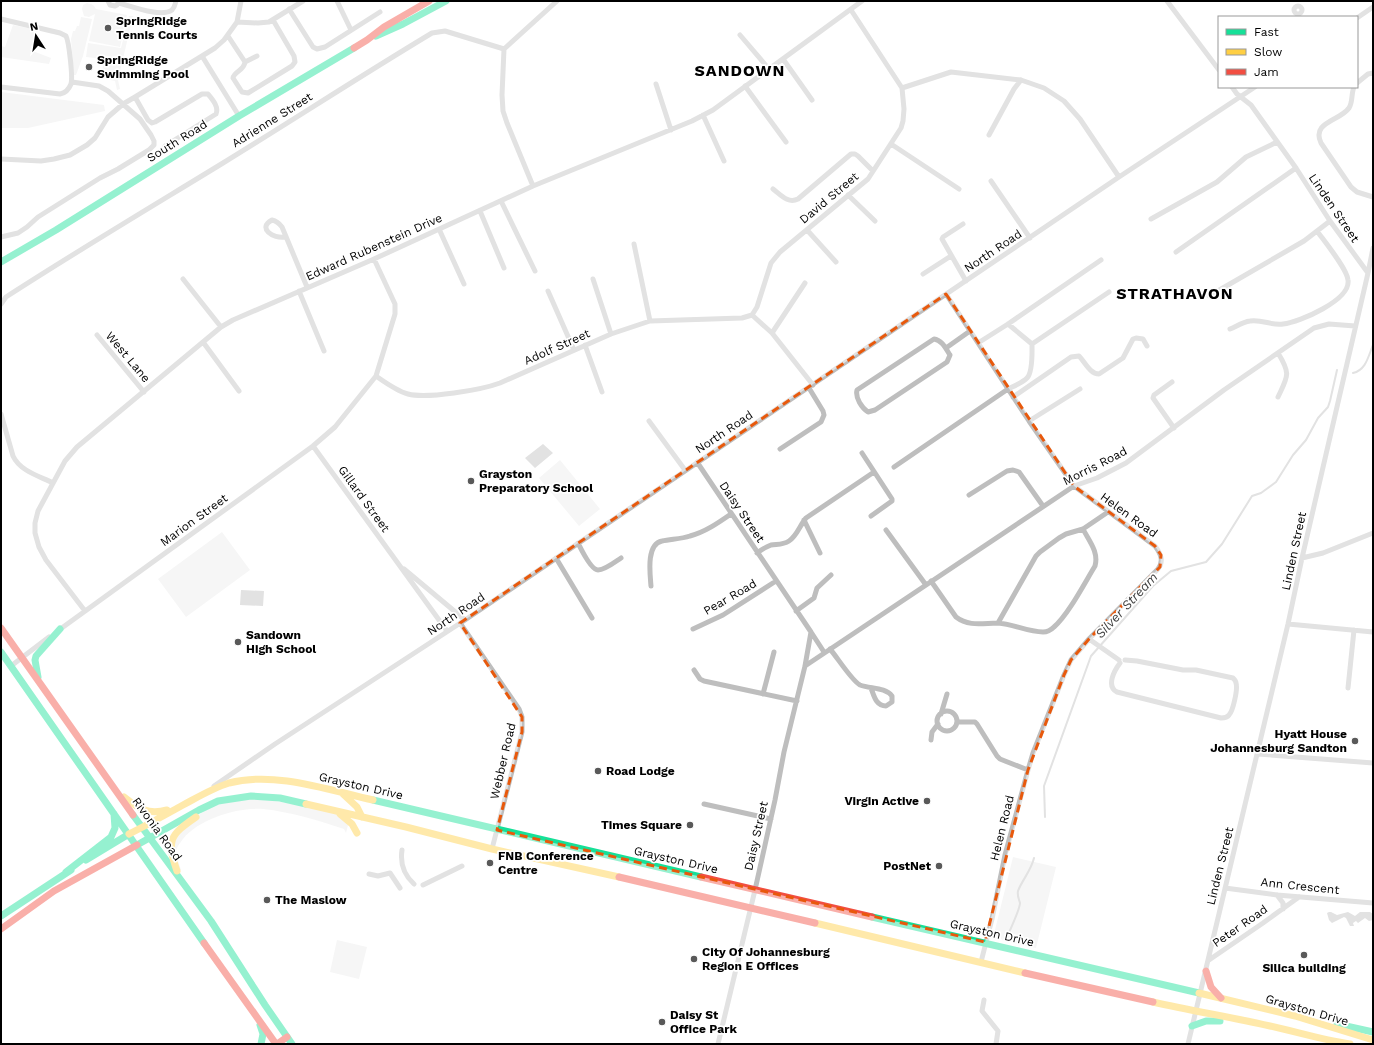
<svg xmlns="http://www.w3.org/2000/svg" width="1374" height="1045" font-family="'Work Sans',sans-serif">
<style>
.green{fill:#ebebeb}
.water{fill:#bebebe}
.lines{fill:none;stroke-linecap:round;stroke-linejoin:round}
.stream{stroke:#bebebe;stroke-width:2}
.street{stroke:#bebebe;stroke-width:5}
.fast{stroke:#16e098;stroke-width:7}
.slow{stroke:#ffcf43;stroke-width:7}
.jam{stroke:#f24e42;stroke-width:7}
.marked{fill:none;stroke:#e8590c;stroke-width:3;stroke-dasharray:8 5;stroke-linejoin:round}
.poi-dot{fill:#595959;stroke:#fff;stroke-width:1.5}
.labels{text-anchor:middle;stroke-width:3.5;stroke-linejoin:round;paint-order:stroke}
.poi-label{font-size:12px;font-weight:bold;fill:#000;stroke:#fff;text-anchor:start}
.street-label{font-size:12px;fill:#000;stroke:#fff}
.water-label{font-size:13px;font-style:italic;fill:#434343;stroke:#fff}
.district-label{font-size:16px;font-weight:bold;letter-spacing:1px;fill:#000;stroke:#fff}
</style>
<rect width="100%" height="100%" fill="#fff"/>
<path class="green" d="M87 3C92 4 94 5 96 9L127 15 120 47 89 41 95 14 89 17 84 16 82 9 83 5Z
M129 16H133L118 80 120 89 117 90 115 81 101 78 104 59 86 57 88 43 121 48Z
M81 17 92 19 83 56 76 75H74L71 39 73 31H75L77 26H79Z
M13 25 37 30 30 50 51 58 49 64 1 57V46L5 47Z
M1 92 104 105 105 111 28 128H1Z
M560 460 600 509 579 526 539 478Z
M222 532 250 570 186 617 158 579Z
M250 797 351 813 346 833 344 829C317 820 291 812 263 809 238 807 199 819 183 839 180 843 176 848 176 852 176 858 180 865 181 870L177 871 170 853 183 825 219 802Z
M1013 857 1056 867 1036 948 1002 940 995 930Z
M337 940 367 947 359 979 330 972Z"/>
<path class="water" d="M543 444 553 453 535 468 525 458Z
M241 590 264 591 263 606 240 605Z
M1329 912H1331L1337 915 1348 912 1355 916 1360 912H1370L1373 914V920L1369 921 1365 918 1358 923 1356 921 1353 923 1354 926H1350L1346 918 1344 917 1332 923 1329 920 1327 913Z"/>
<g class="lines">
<path class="stream" d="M1353 373C1366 370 1368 357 1373 345
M1045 817 1044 786 1091 656 1153 586 1171 571 1206 562 1222 544 1252 496 1261 493 1276 482 1293 455 1306 440 1318 418 1328 407 1330 401 1337 370
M1007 938C1009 931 1020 910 1020 903 1019 899 1017 896 1018 891 1022 880 1031 871 1034 858"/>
<path class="street" d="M108 1 110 5 115 6 117 5 119 1
M337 1 351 30
M1167 1 1219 70
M119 3C131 6 161 18 172 10 175 7 175 4 176 1
M1294 10a4 4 0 1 1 8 0a4 4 0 1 1-8 0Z
M289 9 313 47 317 49 325 47 380 12
M1357 18 1373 7
M1 19 60 33 66 36C69 42 73 77 71 84 69 89 66 93 60 94L1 87
M237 22 258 23 269 22 303 1
M740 35 769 69
M228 36 245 62C244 71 234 71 233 78L242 92 248 93 292 66 295 62 294 56 273 20
M504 49 502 95 503 111 507 123 533 186
M504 49 557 1
M202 56 239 116
M783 59 812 100
M245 62 257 56
M1357 83 1368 74 1373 73
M656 84 671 130
M745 86 786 142
M1354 87C1351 94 1353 102 1349 108 1340 121 1311 122 1321 143L1351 187 1357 192 1373 197
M902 88 951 72 1021 80 1044 88 1064 101 1080 119 1119 177
M135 97 148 120 152 123 155 122 202 94H208C213 100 219 107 216 114L165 146
M703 115 724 161
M989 135 1014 89 1021 80
M891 144 959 189
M1 159 41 161 54 159 70 155 87 145 95 138 108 117 123 104 135 97 202 56 215 48 224 40 237 22 241 1
M991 181 1030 238
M773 189C781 195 788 204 798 199L851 154H855L858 156 873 171
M848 195 875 221
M501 201 535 271
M480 211 504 268
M1151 219 1217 182 1246 157 1277 142
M963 224 943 237 942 239 966 281
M439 229 464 284
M807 230 836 262
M1 237 18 233 27 227 38 217 100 178 118 169 149 150 154 145V141L151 135 140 119 108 91 99 86 72 82
M285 237C273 239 257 228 272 220 277 221 279 223 282 227L307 287
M634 244 650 321
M1176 252 1296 168
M1368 273 1373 248
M923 274 951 256
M183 279 221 327
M593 279 611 334
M299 291 324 351
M548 291 574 350
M946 294 1029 421 1074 486 1155 546C1161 554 1164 561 1158 569L1089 639 1071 660 1064 675 1033 753 1028 770 1005 855 992 919 981 962
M1209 296 1304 241 1330 221
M1 304 6 297C77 251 151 207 223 163 293 120 362 75 432 33L445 31 504 49
M1008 324 1032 344
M1230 329C1237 326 1243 322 1250 321 1262 319 1272 326 1283 324 1300 322 1351 300 1348 280 1347 269 1325 242 1317 231
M772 333 805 283
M97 335 144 392
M934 339C942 340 946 349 950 355L947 362 875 410 868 412C862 408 855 398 857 390Z
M203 342 239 391
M978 343 1008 324 1101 260
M1032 344 1109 292
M585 345 602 392
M946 348 970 331
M1278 353C1291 374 1288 376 1278 397
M376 376C386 383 397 391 408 394 427 399 481 390 500 383L611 334 650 321 742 318 752 315
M1172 382 1154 395 1153 398 1174 428
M813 385 772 333 752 315 757 307 771 263 780 252 868 179 901 128 903 121 904 109 902 88 851 10
M1013 397 1071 357 1079 356C1085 362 1090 374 1099 374L1123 358 1133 339 1136 338 1143 339 1147 346
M1 414 13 456C20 471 39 476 53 483
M649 421 685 470
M1029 421 1080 389
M313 446 447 631
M780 449 821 422 824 415 823 411 809 388
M862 453 892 499V501L871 516
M697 462 811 632 805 666 784 752 775 800 755 890 718 1044
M894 467 1008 389C1014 386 1022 383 1027 378 1033 372 1032 352 1032 344
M969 495 1007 471 1013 470 1019 472 1043 506
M804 520 820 553
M886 530 926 585
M578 543C581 549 591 570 598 570 605 570 615 562 621 558
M757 553C761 550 766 547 771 545 777 544 783 545 789 541 797 536 800 525 806 518L874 472
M556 558 592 618
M1302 558 1323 553 1373 533
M404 569 465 620
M931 581 956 617C969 627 983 623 998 623 1013 624 1028 632 1043 632 1047 632 1051 630 1054 627 1068 615 1084 584 1095 566 1099 552 1089 541 1083 529
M651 586C650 574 646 544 662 541 671 539 681 539 690 536 705 532 718 523 731 514
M85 611 46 560 39 547 35 533V523L38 511 65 461 77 447 221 327 233 320 374 259 533 186 692 121 713 110 862 1
M796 611 814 598 817 588 831 575
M460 623 519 709 522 717V732L492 849
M998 623 1036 556 1040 552 1059 538 1066 534 1083 529 1108 512
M1288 624 1373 632
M693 629 723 615 776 581
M59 630 313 446 335 427 376 376 395 314V304L374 259
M811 632 824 652
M1089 639 1119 660
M830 649C837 657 852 681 860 685 871 689 885 687 892 696V702L886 706C876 706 874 696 871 688
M1120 663C1114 671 1106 686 1117 692L1221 718C1224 718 1227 718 1229 715 1233 711 1238 689 1236 683 1236 681 1235 680 1233 678L1196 670H1183L1137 661 1125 660
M11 666 49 637
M805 666 1074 486 1097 478 1126 463 1224 390 1314 328 1329 324 1355 326
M694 670 700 679 704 681 797 701
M1348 688 1354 630
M763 694 774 652
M937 721a10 10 0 1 1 20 0a10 10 0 1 1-20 0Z
M941 714 947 694
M957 722H975L977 724 997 756 1000 759 1028 770
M931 740 932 732 938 724
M1258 754 1373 763
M214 786 275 744 465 620 1119 177 1255 87
M704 804 771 819
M402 850C400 863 403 874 414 884
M369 874 378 876 390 873 400 888
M423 885 462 866
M1225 888 1277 895 1373 903
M1277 895 1283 903V909
M1209 960 1263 923 1299 897
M984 1000 982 1011 998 1031 996 1044
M1188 1044 1288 624 1302 558 1368 273 1330 221 1296 168 1251 105 1237 94 1232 87"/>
<path class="fast" d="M376 36 403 24 446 1
M1 262 56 230 239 116 354 48
M1 652 204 943
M38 677 35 660 36 656 60 629
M373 800 701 877
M133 815 211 921 265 1005 292 1044
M137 845 199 810 218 801 251 796 280 798 306 804
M86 860 129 834
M66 872 111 837 115 828 114 814
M1 916 71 870
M872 917 1199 993
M1337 1024 1373 1032
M260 1025 263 1034 261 1044
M1192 1026 1206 1021H1220"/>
<path class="slow" d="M343 794 357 807 362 817
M124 797C139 809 148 815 167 810
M306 804 406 827 492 849 619 877
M340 814 352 824 357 833
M129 834C147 825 165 815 183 805 198 797 213 788 229 783 275 771 328 790 373 800
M177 871C166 840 170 835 196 817
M815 923 1025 973
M1199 993 1295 1016 1373 1040
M1153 1002C1192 1011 1231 1017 1270 1026 1297 1032 1323 1040 1350 1044"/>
<path class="jam" d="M354 48 367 40 384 27 429 1
M1 628 133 815
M619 877 815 923
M701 877 872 917
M1 929 54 891 137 845
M204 943 276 1044
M1206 971 1211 987 1221 998
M1025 973 1153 1002
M277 1044 287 1037"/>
</g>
<path d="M0 0H1374V1045H0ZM946 294 1074 486 1155 546 1161 555 1160 567 1089 639 1071 660 1064 675 1028 770 985 942 497 830 522 732V717L460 623Z" fill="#fff" fill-opacity=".55" fill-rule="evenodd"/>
<path class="marked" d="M946 294 1074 486 1155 546 1161 555 1160 567 1089 639 1071 660 1064 675 1028 770 985 942 497 830 522 732V717L460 623Z"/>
<g class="poi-dot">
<circle cx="108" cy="28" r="4"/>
<circle cx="89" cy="67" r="4"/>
<circle cx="471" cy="481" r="4"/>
<circle cx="238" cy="642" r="4"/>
<circle cx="1355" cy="741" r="4"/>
<circle cx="598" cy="771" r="4"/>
<circle cx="927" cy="801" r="4"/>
<circle cx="690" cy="825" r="4"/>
<circle cx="490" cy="863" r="4"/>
<circle cx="939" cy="866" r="4"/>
<circle cx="267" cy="900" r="4"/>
<circle cx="1304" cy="955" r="4"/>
<circle cx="694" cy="959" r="4"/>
<circle cx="662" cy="1022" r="4"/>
</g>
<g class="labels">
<g class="poi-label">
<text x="116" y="25">SpringRidge<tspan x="116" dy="14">Tennis Courts</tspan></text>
<text x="97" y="64">SpringRidge<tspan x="97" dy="14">Swimming Pool</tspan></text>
<text x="479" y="478">Grayston<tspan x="479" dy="14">Preparatory School</tspan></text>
<text x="246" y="639">Sandown<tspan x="246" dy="14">High School</tspan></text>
<text x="1347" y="738" text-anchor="end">Hyatt House<tspan x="1347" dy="14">Johannesburg Sandton</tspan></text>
<text x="606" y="775">Road Lodge</text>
<text x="919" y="805" text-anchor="end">Virgin Active</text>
<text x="682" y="829" text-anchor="end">Times Square</text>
<text x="498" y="860">FNB Conference<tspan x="498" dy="14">Centre</tspan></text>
<text x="931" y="870" text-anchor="end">PostNet</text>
<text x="275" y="904">The Maslow</text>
<text x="702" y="956">City Of Johannesburg<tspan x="702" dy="14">Region E Offices</tspan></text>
<text x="1304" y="972" text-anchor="middle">Silica building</text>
<text x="670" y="1019">Daisy St<tspan x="670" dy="14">Office Park</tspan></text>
</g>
<g class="street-label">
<text transform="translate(272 120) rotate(-32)" y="4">Adrienne Street</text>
<text transform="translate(177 141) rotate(-32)" y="4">South Road</text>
<text transform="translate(829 198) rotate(-40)" y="4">David Street</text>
<text transform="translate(1334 208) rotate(56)" y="4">Linden Street</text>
<text transform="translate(374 247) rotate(-24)" y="4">Edward Rubenstein Drive</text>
<text transform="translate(993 251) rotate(-34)" y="4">North Road</text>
<text transform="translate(557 347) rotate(-24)" y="4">Adolf Street</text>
<text transform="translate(128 357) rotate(50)" y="4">West Lane</text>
<text transform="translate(724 432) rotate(-34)" y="4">North Road</text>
<text transform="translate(1095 466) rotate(-27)" y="4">Morris Road</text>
<text transform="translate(364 499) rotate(54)" y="4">Gillard Street</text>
<text transform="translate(742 512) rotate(56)" y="4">Daisy Street</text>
<text transform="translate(1129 515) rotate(36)" y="4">Helen Road</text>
<text transform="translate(194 520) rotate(-36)" y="4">Marion Street</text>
<text transform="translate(1294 551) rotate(-78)" y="4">Linden Street</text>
<text transform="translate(730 597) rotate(-30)" y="4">Pear Road</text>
<text transform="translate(456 614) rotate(-34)" y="4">North Road</text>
<text transform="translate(503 761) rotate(-77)" y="4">Webber Road</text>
<text transform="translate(361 786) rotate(13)" y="4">Grayston Drive</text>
<text transform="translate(1002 828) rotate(-76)" y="4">Helen Road</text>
<text transform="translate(157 829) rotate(54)" y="4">Rivonia Road</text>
<text transform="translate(756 836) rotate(-77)" y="4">Daisy Street</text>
<text transform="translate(676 860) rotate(13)" y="4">Grayston Drive</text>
<text transform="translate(1220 866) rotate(-76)" y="4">Linden Street</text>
<text transform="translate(1300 886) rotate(6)" y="4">Ann Crescent</text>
<text transform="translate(1240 926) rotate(-35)" y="4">Peter Road</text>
<text transform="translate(992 933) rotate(13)" y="4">Grayston Drive</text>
<text transform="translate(1307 1010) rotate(16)" y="4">Grayston Drive</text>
</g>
<g class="water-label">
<text transform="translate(1126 605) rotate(-47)" y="5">Silver Stream</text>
</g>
<g class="district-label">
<text x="740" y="76">SANDOWN</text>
<text x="1175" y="299">STRATHAVON</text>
</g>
</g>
<rect width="1374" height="1045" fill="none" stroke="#000000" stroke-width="4"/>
<rect x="1218" y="16" width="140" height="72" fill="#ffffff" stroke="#999999"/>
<rect x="1226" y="29" width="20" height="6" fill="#16e098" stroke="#999999"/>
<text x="1254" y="36" font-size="12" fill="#000000">Fast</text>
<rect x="1226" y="49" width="20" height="6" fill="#ffcf43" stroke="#999999"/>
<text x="1254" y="56" font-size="12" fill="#000000">Slow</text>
<rect x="1226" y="69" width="20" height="6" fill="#f24e42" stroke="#999999"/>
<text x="1254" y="76" font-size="12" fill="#000000">Jam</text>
<g transform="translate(36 36) rotate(348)" stroke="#ffffff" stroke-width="3" paint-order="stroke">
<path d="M0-3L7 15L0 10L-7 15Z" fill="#000000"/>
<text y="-6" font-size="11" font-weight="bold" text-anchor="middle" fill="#000000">N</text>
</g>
</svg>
